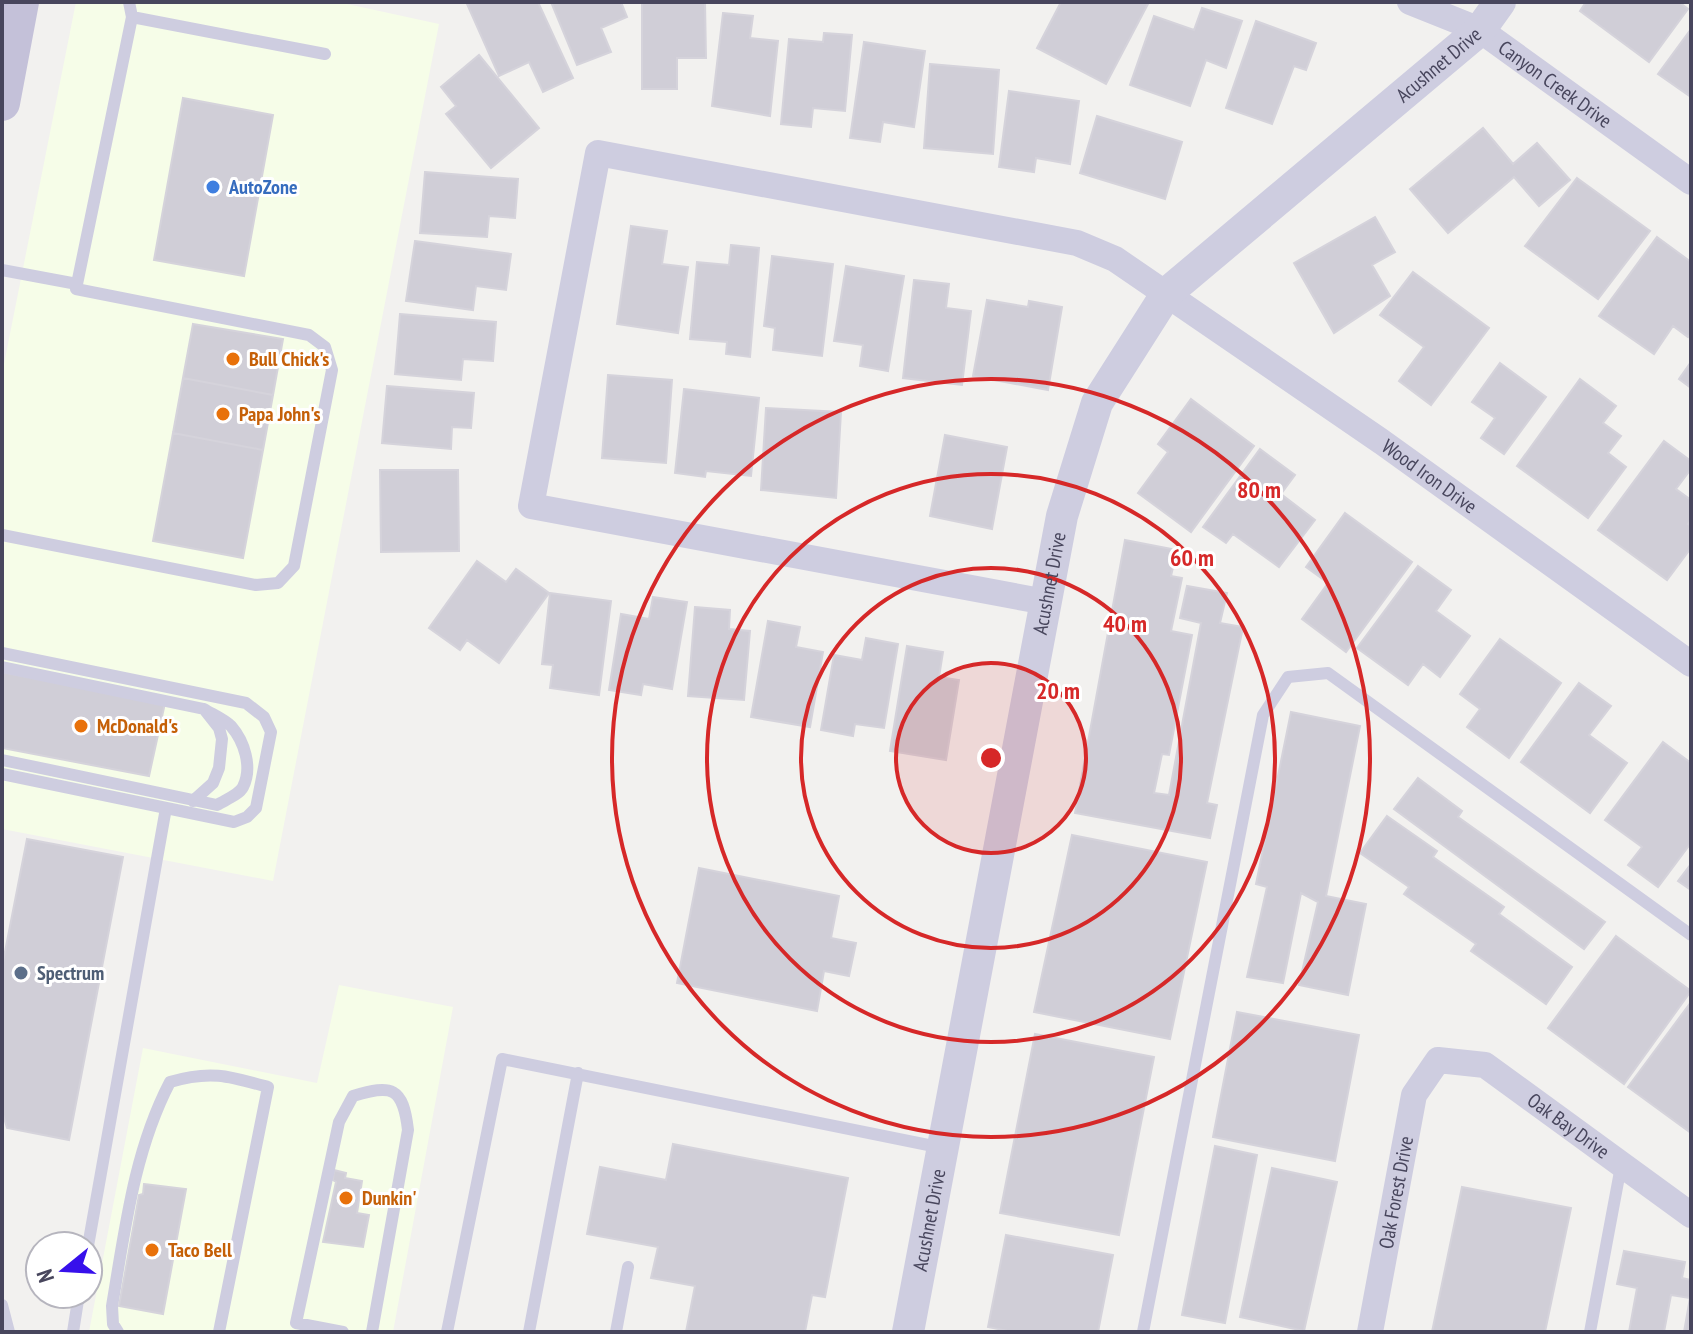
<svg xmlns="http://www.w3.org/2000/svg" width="1693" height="1334" font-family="'PT Sans Narrow',sans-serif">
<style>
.commercial{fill:#f6fde8}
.building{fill:#d0ced7;stroke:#d5d3db;stroke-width:2}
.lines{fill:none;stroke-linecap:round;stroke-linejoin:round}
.service{stroke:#cecde0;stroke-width:12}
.minor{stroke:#cecde0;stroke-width:26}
.tertiary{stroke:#cecde0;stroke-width:32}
.secondary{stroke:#c4c1d9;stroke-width:36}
.ring{fill:none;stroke:#d62828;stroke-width:4}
.shop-dot{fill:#3f7fe0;stroke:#fff;stroke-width:3}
.food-dot{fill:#e8710a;stroke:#fff;stroke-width:3}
.service-dot{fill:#5c6f8a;stroke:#fff;stroke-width:3}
.labels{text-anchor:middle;stroke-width:6;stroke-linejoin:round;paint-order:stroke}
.street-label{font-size:20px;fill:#48465d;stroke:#fff}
.shop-label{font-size:20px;font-weight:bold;fill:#366cbe;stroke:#fff;text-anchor:start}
.food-label{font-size:20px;font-weight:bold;fill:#c56008;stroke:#fff;text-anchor:start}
.service-label{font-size:20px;font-weight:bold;fill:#4e5e75;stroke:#fff;text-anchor:start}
.centre{fill:#d62828;stroke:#fff;stroke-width:4}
.ring-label{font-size:24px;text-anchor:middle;font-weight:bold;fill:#d62828;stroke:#fff;stroke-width:6;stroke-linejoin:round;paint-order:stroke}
</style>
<rect width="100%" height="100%" fill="#f2f1ef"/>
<path class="commercial" d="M76 2H338L439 24 273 881 2 829V374Z
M339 985 453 1007 393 1332H89L143 1048 317 1083Z"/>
<path class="building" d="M471 2H538L573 78 543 92 529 62 499 76 467 4Z
M551 2H621L627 17 601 28 611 52 577 65Z
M642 2H705L706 58H677V89H642Z
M1061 2H1149L1106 84 1037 48Z
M1586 2H1679L1688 9 1649 62 1580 11Z
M1202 8 1242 21 1226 68 1206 60 1190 106 1130 85 1154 16 1194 30Z
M723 13 753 16 750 38 778 41 770 116 712 106Z
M1256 21 1316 43 1306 70 1294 66 1272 124 1226 108Z
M1691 29V97L1658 74Z
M824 33 852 35 845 111 813 108 811 127 781 124 789 39 823 42Z
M864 42 925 51 914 127 883 122 880 142 850 138Z
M479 55 539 128 491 168 446 114 456 106 441 87Z
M930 64 999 70 993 154 924 148Z
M1009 91 1079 101 1070 164 1036 158 1034 172 999 167Z
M183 98 273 115 244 276 154 260Z
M1097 116 1182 142 1165 199 1080 173Z
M1483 128 1513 164 1537 143 1570 180 1539 206 1514 177 1448 233 1410 189Z
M425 172 518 179 515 218 489 216 487 237 420 233Z
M1577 178 1650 231 1598 299 1525 246Z
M1375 217 1395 252 1372 265 1390 296 1334 333 1294 263Z
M631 226 667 231 662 264 688 267 678 333 617 324Z
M1657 237 1691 262V333L1688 337 1673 326 1654 354 1599 316Z
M415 241 511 254 506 290 476 286 473 310 406 301Z
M731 245 759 248 750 357 726 354 727 342 690 339 697 262 729 265Z
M772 256 833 264 822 356 773 350 775 328 764 326Z
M846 266 904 276 888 371 860 366 863 345 834 341Z
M1413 272 1489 328 1431 405 1399 381 1424 347 1380 315Z
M914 280 949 284 946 308 971 311 962 385 903 378Z
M987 300 1028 307 1029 301 1062 307 1048 390 973 376Z
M400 314 496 322 493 361 463 359 461 380 395 374Z
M193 324 283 339 273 395 183 378Z
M1691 362V388L1679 379Z
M1500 363 1546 397 1504 454 1481 438 1495 418 1472 402Z
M608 375 672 380 666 463 602 458Z
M183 378 273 395 263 450 173 433Z
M1580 379 1616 406 1603 423 1621 436 1608 453 1626 467 1588 518 1517 466Z
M387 386 474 393 471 428 452 427 451 449 382 443Z
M684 389 759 398 751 476 706 471 705 477 675 473Z
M1191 399 1254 446 1191 532 1138 493 1168 452 1158 444Z
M766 408 841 412 836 498 761 490Z
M173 433 263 450 243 558 153 541Z
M945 435 1007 447 992 529 930 516Z
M1664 441 1691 461V469L1676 489 1691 500V520L1688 524 1691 526V548L1667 580 1598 530Z
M1260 449 1295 475 1281 494 1315 520 1279 567 1233 534 1226 543 1203 527Z
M380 470H458L459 551 381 552Z
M1345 513 1412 562 1346 652 1302 619 1328 583 1306 567Z
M1125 540 1177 550 1171 576 1182 578 1171 631 1192 635 1169 755 1162 754 1154 793 1169 795 1201 623 1180 618 1187 586 1227 593 1220 623 1243 627 1207 803 1217 805 1210 838 1075 813Z
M477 561 506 582 516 569 549 593 499 663 467 640 460 650 429 628Z
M1418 566 1451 590 1436 611 1470 636 1440 677 1423 664 1408 685 1357 648Z
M550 593 611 601 599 695 550 688 553 665 542 664Z
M653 597 687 602 672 689 643 684 641 695 609 690 621 614 649 619Z
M695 607 730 610 729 629 750 631 744 700 688 696Z
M768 621 800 627 796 647 823 652 810 727 751 717Z
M866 638 898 644 884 728 855 724 853 736 821 730 834 655 862 660Z
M1500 639 1561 683 1509 758 1467 727 1480 709 1460 694Z
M907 646 943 652 939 677 959 680 946 760 890 751Z
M2 672 165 703 149 776 2 748Z
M1579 683 1611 706 1589 735 1627 763 1590 813 1521 762Z
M1291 712 1360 726 1326 896 1366 904 1348 995 1299 985 1318 902 1301 893 1283 983 1247 977 1267 887 1256 884Z
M1663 742 1691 763V843L1658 887 1628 865 1642 847 1605 820Z
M1418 778 1462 811 1458 817 1605 922 1584 949 1394 809Z
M1387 816 1437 851 1433 857 1504 907 1499 914 1572 967 1546 1004 1471 951 1476 944 1404 894 1409 887 1360 853Z
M1072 835 1207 862 1170 1039 1034 1012Z
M27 839 123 857 69 1140 7 1128 2 1111V967Z
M1691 864V890L1678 881Z
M699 868 839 896 831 938 856 943 849 976 824 971 817 1011 677 983Z
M1616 936 1691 991 1624 1084 1548 1028Z
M1691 1002V1133L1628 1087Z
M1237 1012 1359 1035 1335 1161 1213 1137Z
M1035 1034 1154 1057 1119 1235 1000 1213Z
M673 1144 848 1178 825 1297 812 1295 805 1332H686L695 1286 651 1278 658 1247 587 1234 600 1167 666 1180Z
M1215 1146 1257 1155 1225 1323 1182 1315Z
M1272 1168 1337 1182 1304 1331 1240 1317Z
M334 1170 346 1173 345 1178 362 1181 357 1213 369 1215 363 1247 323 1242 336 1182 333 1180Z
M144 1184 186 1189 163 1314 119 1306 139 1195 143 1194Z
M1462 1187 1571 1208 1545 1332H1432Z
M1006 1235 1113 1255 1098 1332H1013L988 1327Z
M1624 1251 1685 1262 1682 1278 1691 1280V1332H1684L1690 1298 1671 1295 1664 1332H1629L1637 1288 1617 1284Z"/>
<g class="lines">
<path class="service" d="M132 17 325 54
M2 270 77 284
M2 535 256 585 278 583 294 566 332 370 325 347 309 335 76 289 132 17 129 2
M2 653 246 703 264 717 271 732 256 808 247 817 234 822 2 774
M2 667 204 709 219 728 222 739 219 768 213 783 193 801
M2 760 217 805C225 800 239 795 243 787 253 767 244 741 231 726 224 719 212 714 204 709
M88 1246 166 808
M2 1305 9 1332
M73 1332 79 1294
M118 1332 113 1324 112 1306C125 1229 134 1151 170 1082 210 1070 229 1076 268 1087L219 1332
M343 1332 296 1323 339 1122 353 1096C392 1084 403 1087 408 1130L372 1332
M447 1332 502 1059 943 1148
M529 1332 578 1073
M616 1332 628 1267
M1143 1332 1263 715 1288 677 1328 673 1691 935
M1590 1332 1621 1166"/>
<g class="minor">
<path id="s1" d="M1410 2 1480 30 1691 182"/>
<path id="s2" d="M1046 602 531 506 598 153 1077 243 1115 259 1382 442 1691 664"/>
<path id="s3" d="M1370 1332 1414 1095 1438 1060 1485 1065 1691 1215"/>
</g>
<path class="tertiary" id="s4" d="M908 1332 1062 516 1097 403 1167 293 1480 30 1500 2"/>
<path class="secondary" d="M2 103 21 2"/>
</g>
<circle cx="991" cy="758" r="95" fill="#d62828" fill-opacity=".12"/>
<g class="ring">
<circle cx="991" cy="758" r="95"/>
<circle cx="991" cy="758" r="190"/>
<circle cx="991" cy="758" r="284"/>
<circle cx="991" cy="758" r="379"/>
</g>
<circle class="shop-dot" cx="213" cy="187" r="8"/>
<g class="food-dot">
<circle cx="233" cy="359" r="8"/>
<circle cx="223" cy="414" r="8"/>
<circle cx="81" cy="726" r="8"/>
<circle cx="346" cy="1198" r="8"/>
<circle cx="152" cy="1250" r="8"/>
</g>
<circle class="service-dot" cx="21" cy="973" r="8"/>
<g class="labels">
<g class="street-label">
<text dy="7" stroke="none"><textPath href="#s4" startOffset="1434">Acushnet Drive</textPath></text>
<text dy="7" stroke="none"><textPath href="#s1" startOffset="168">Canyon Creek Drive</textPath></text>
<text dy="7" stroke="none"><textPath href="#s2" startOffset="1794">Wood Iron Drive</textPath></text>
<text dy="7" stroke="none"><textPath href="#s4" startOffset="762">Acushnet Drive</textPath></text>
<text dy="7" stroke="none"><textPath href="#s3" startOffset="434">Oak Bay Drive</textPath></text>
<text dy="7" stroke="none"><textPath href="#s3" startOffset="142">Oak Forest Drive</textPath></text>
<text dy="7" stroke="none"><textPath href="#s4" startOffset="114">Acushnet Drive</textPath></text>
</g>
<g class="shop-label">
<text x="229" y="194">AutoZone</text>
</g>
<g class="food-label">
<text x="249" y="366">Bull Chick's</text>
<text x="239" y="421">Papa John's</text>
<text x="97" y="733">McDonald's</text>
<text x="362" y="1205">Dunkin'</text>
<text x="168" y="1257">Taco Bell</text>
</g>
<g class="service-label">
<text x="37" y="980">Spectrum</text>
</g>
</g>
<circle cx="991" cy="758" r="12" class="centre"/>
<g class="ring-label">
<text x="1259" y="498">80 m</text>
<text x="1192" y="566">60 m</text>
<text x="1125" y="632">40 m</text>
<text x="1058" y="699">20 m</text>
</g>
<rect width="1693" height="1334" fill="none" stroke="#48465d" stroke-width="8"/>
<g transform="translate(64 1270) rotate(252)"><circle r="38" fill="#ffffff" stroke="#b6b5be" stroke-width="2"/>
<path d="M0-6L14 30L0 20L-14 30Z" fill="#3710eb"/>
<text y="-12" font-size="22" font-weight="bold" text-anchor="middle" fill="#48465d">N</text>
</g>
</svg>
